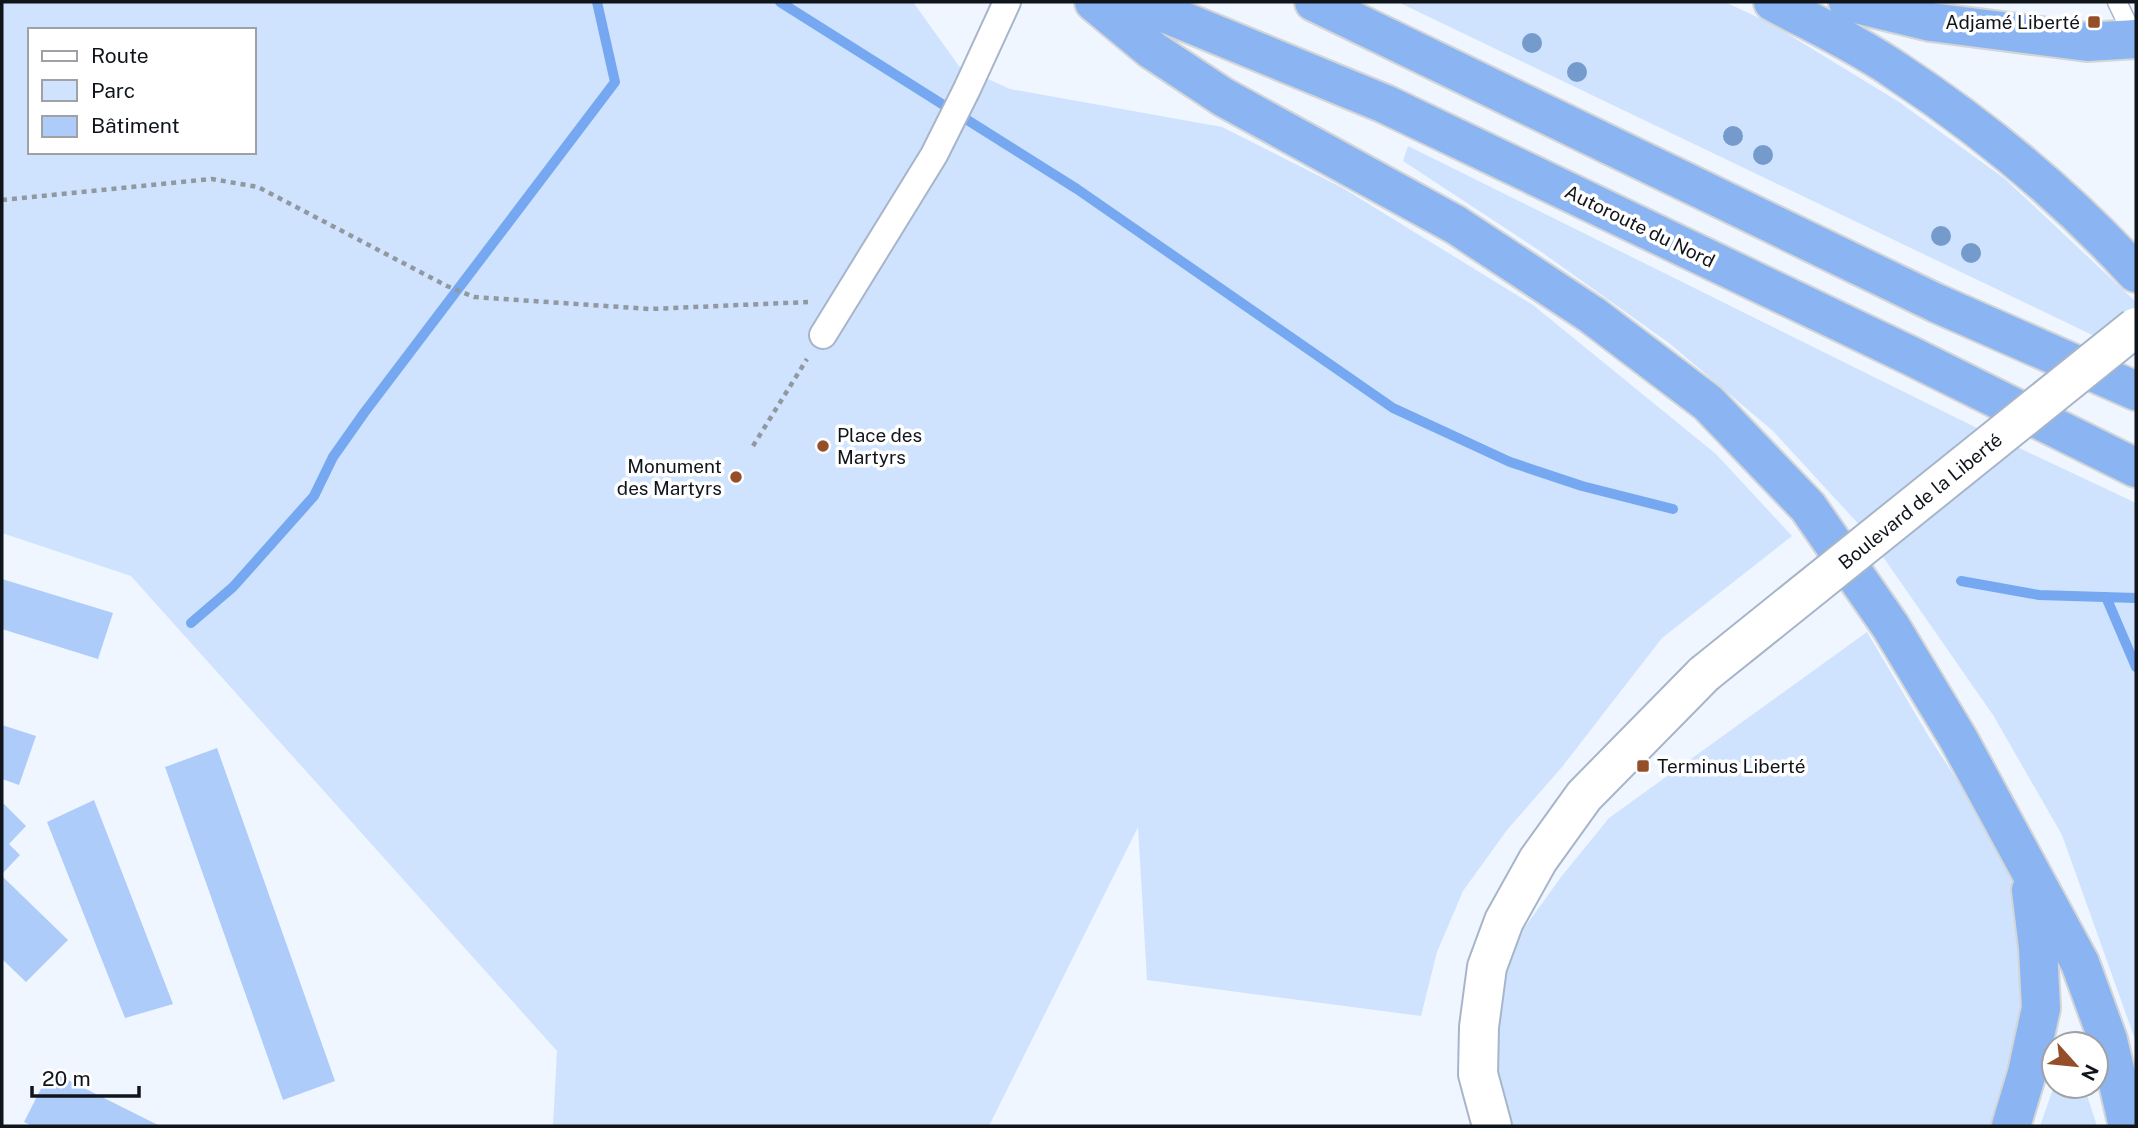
<svg xmlns="http://www.w3.org/2000/svg" width="2138" height="1128" font-family="'Public Sans',sans-serif">
<style>
.green{fill:#cfe3fe;fill-rule:evenodd}
.lines{fill:none;stroke-linecap:round;stroke-linejoin:round}
.stream{stroke:#76a8f1;stroke-width:10}
.building{fill:#adccf9}
.service-casing{stroke:#a7b5ca;stroke-width:21}
.pedestrian-casing{stroke:#a7b5ca;stroke-width:30}
.tertiary-casing{stroke:#a7b5ca;stroke-width:42}
.motorway-casing{stroke:#d4d5d6;stroke-width:42}
.path{stroke:#9298a0;stroke-width:4.5;stroke-dasharray:5 5;stroke-linecap:butt}
.service{stroke:#fff;stroke-width:18}
.pedestrian{stroke:#fff;stroke-width:26}
.tertiary{stroke:#fff;stroke-width:38}
.motorway{stroke:#8bb5f2;stroke-width:38}
.tertiary-bridge-casing{stroke:#a7b5ca;stroke-width:42;stroke-linecap:butt}
.tertiary-bridge{stroke:#fff;stroke-width:38}
.tree{fill:#749bcc}
.poi-dot{fill:#954f28;stroke:#fff;stroke-width:2.5}
.labels{text-anchor:middle;stroke-width:7;stroke-linejoin:round;paint-order:stroke}
.poi-label{font-size:19px;fill:#10151c;stroke:#fff;text-anchor:end}
.street-label{font-size:19px;fill:#10151c;stroke:#fff}
</style>
<rect width="100%" height="100%" fill="#eff6ff"/>
<path class="green" d="M2 2H913L959 66 1010 89 1222 127 1341 187 1533 305 1716 454 1792 536 1662 638 1562 767 1507 830 1463 891 1437 952 1421 1016 1147 980 1138 827 989 1126H553L557 1051 131 576 2 533ZM30 30H254V152H30Z
M1398 2H1725L1770 23 1899 102 2005 179 2136 302V356Z
M1408 146 1983 431 2136 503V1042L2062 835 1993 715 1865 531 1773 431 1669 343 1540 251 1403 161Z
M1867 632 1929 737 2012 864 2022 946 2024 1008 1996 1126H1510L1496 1070 1498 1023 1505 977 1522 931 1561 877 1609 818Z
M2054 1086H2084L2097 1126H2040Z"/>
<g class="lines">
<path class="stream" d="M780 2 1077 189 1393 408 1510 462 1582 486 1673 509
M1961 581 2039 595 2136 598
M2106 597 2136 667
M191 623 233 587 314 496 333 457 364 413 615 82 597 2"/>
</g>
<path class="building" d="M2 579 113 613 98 659 2 629Z
M2 725 36 736 19 785 2 779Z
M217 748 335 1081 283 1100 165 767Z
M94 800 173 1004 125 1018 47 822Z
M2 802 26 826 9 844 20 855 2 874Z
M2 876 68 940 26 982 2 959Z
M50 1071 160 1126H32L24 1122Z"/>
<g class="lines">
<defs>
<path id="service" d="M2117 2 2135 39"/>
<path id="pedestrian" d="M823 335 934 155 967 89 1007 2"/>
<path id="tertiary" d="M1492 1126 1478 1074 1479 1027 1487 967 1504 921 1538 860 1584 796 1704 674"/>
<path id="motorway" d="M1094 2 1152 50 1223 97 1456 225 1592 315 1708 403 1808 507 1891 627 1959 740 2080 963 2108 1040 2128 1126
M1137 2 1385 104 1911 356 2136 468
M1314 2 1936 303 2136 391
M1773 2C1814 24 1857 44 1895 70 1983 128 2065 196 2136 273
M1848 2 1931 22 2087 42 2136 39
M2011 1126 2027 1073 2041 1008 2038 948 2031 890"/>
</defs>
<use href="#service" class="service-casing"/>
<use href="#pedestrian" class="pedestrian-casing"/>
<use href="#tertiary" class="tertiary-casing"/>
<use href="#motorway" class="motorway-casing"/>
<path class="path" d="M2 200 212 179 258 187 447 286 474 297 650 309 808 302
M753 446 807 359"/>
<use href="#service" class="service"/>
<use href="#pedestrian" class="pedestrian"/>
<use href="#tertiary" class="tertiary"/>
<use href="#motorway" class="motorway"/>
<defs>
<path id="tertiary-bridge" d="M1704 674 2136 327"/>
</defs>
<use href="#tertiary-bridge" class="tertiary-bridge-casing"/>
<use href="#tertiary-bridge" class="tertiary-bridge"/>
</g>
<g class="tree">
<circle cx="1532" cy="43" r="10"/>
<circle cx="1577" cy="72" r="10"/>
<circle cx="1733" cy="136" r="10"/>
<circle cx="1763" cy="155" r="10"/>
<circle cx="1941" cy="236" r="10"/>
<circle cx="1971" cy="253" r="10"/>
</g>
<g class="poi-dot">
<rect x="2087" y="15" width="14" height="14" rx="3.5"/>
<circle cx="823" cy="446" r="7"/>
<circle cx="736" cy="477" r="7"/>
<rect x="1636" y="759" width="14" height="14" rx="3.5"/>
</g>
<g class="labels">
<g class="poi-label">
<text x="2080" y="29">Adjamé Liberté</text>
<text x="837" y="442" text-anchor="start">Place des<tspan x="837" dy="22">Martyrs</tspan></text>
<text x="722" y="473">Monument<tspan x="722" dy="22">des Martyrs</tspan></text>
<text x="1657" y="773" text-anchor="start">Terminus Liberté</text>
</g>
<g class="street-label">
<text transform="translate(1640 226) rotate(26)" y="7">Autoroute du Nord</text>
<text transform="translate(1920 501) rotate(-39)" y="7">Boulevard de la Liberté</text>
</g>
</g>
<rect width="2138" height="1128" fill="none" stroke="#10151c" stroke-width="7"/>
<rect x="28" y="28" width="228" height="126" fill="#ffffff" stroke="#9fa1a4" stroke-width="2"/>
<rect x="42" y="51" width="35" height="10" fill="#ffffff" stroke="#9fa1a4" stroke-width="2"/>
<text x="91" y="63" font-size="21" fill="#10151c">Route</text>
<rect x="42" y="80" width="35" height="21" fill="#cfe3fe" stroke="#9fa1a4" stroke-width="2"/>
<text x="91" y="98" font-size="21" fill="#10151c">Parc</text>
<rect x="42" y="116" width="35" height="21" fill="#adccf9" stroke="#9fa1a4" stroke-width="2"/>
<text x="91" y="133" font-size="21" fill="#10151c">Bâtiment</text>
<g transform="translate(2075 1065) rotate(117)"><circle r="33" fill="#ffffff" stroke="#9fa1a4" stroke-width="2"/>
<path d="M0-5L12 26L0 18L-12 26Z" fill="#954f28"/>
<text y="-10" font-size="19" font-weight="bold" text-anchor="middle" fill="#10151c">N</text>
</g>
<path d="M32 1086v10h107v-10" fill="none" stroke="#10151c" stroke-width="3.5"/>
<text x="42" y="1086" font-size="21" fill="#10151c" stroke="#ffffff" stroke-width="5" paint-order="stroke">20 m</text>
</svg>
